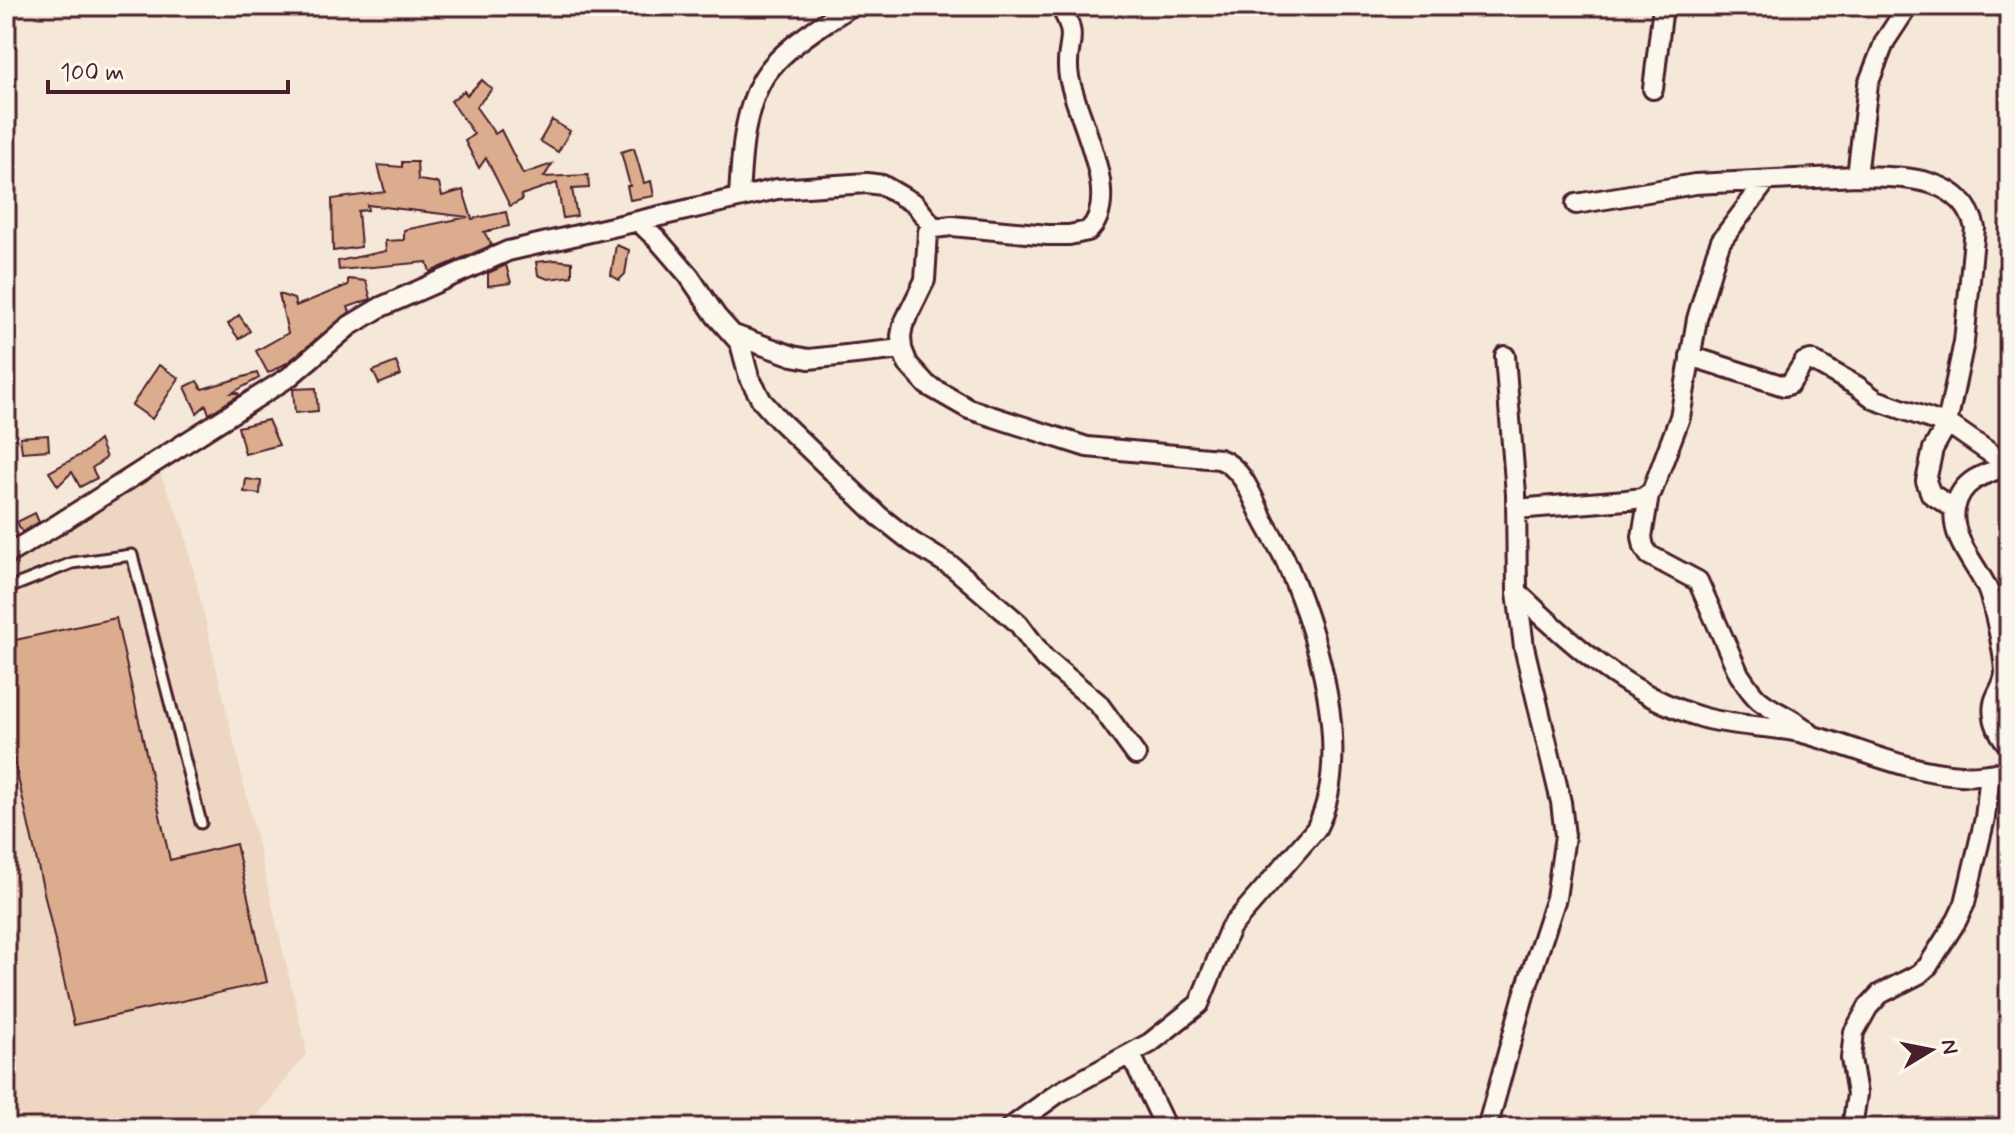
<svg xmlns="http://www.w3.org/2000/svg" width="2015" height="1134" font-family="Mynerve,sans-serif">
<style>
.built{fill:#edd6c2}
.building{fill:#dbac8d;stroke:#4a1f2b;stroke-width:2}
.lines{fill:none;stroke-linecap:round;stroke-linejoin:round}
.lane-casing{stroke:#4a1f2b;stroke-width:15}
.street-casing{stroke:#4a1f2b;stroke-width:24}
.lane{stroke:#fbf7ec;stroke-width:9}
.street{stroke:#fbf7ec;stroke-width:18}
</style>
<rect width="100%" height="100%" fill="#f5e8d9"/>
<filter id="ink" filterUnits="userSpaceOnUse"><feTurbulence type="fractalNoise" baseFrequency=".0125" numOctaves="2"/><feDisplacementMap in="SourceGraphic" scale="16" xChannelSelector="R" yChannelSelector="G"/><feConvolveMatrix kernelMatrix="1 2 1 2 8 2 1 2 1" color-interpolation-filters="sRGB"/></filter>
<g filter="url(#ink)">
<path class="built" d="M159 472 183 526 307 1053 248 1128H60L6 1109V564Z"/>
<path class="building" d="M482 80 492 89 476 107 495 134 501 130 523 174 552 164 544 177 588 175 589 188 572 189 577 216 563 218 557 183 521 195 522 200 510 206 486 158 479 168 465 141 474 134 451 101 464 91 467 95Z
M552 120 570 131 558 152 540 141Z
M634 148 644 183 651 181 654 196 630 200 627 186H630L621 152Z
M402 162H417L418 180 439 183 442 196 463 190 472 219 506 212 509 226 484 232 492 245 430 272 427 262 339 270 338 261 386 251 385 241 404 240V230L468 217 367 205 368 210 358 211 361 247 333 251 332 199 385 192 378 165 402 167Z
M616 245 629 250 625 274 619 280 611 275Z
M556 260 572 262V276L548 279 538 275 536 262Z
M506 265 511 283 488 286V273Z
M348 279 366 281 371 299 348 307 350 312 287 363 268 373 256 351 288 333 279 294 294 299 296 306 348 285Z
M239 315 250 331 239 339 228 324Z
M396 362 401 375 379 384 373 371Z
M159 365 179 378 152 419 132 405Z
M257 373 259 378 232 393H238L239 395 209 414 206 405 197 413 185 387 197 381 202 389Z
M316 388 318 411 295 413 293 389Z
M268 420 279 445 245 454 238 427Z
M48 435 49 450 22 452 20 437Z
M99 440 106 458 92 468 97 478 80 487 72 472 58 486 49 472 84 453Z
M246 479 261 481 260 494 244 492Z
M35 513 39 522 22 532 17 522Z
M116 618 170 860 236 844 267 982 74 1025 6 725V642Z"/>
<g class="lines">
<defs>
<path id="lane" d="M6 589 72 563 132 555 201 823"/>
<path id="street" d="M1653 89 1663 6
M1857 176C1901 177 1963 175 1975 228L1964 342 1947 424 1933 449 1926 481 1931 494 1955 509
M739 198C741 159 743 111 764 77 781 50 824 23 851 6
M1576 204 1695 184 1857 176 1868 84 1885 41 1908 6
M638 221 658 240 689 276 716 316 740 343 749 377 762 401 778 419 879 516 912 542 954 568 1018 623 1044 658 1098 703 1136 755
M734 335 793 356 809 359 902 349
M1690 356 1784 386 1790 384 1804 362 1811 360 1857 386 1876 400 1953 427 2009 466
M2009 466C1985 473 1960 480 1955 509 1950 538 1976 564 1987 588 1994 605 2004 653 2005 672 2005 681 2001 687 1997 695 1988 713 1997 732 2009 746
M1649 495 1642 537 1644 547 1649 555 1698 581 1739 674C1745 683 1751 693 1759 700 1776 714 1795 718 1812 735
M1516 509 1626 500 1642 498 1652 491 1680 417 1697 319 1716 254 1721 241 1766 181
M6 555 55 526 289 377 349 326 381 307 508 251 777 189 867 183 882 185 915 204 934 228
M1517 592C1570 643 1629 696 1701 717 1735 727 1770 725 1803 733 1856 747 1905 772 1961 775 1977 777 1993 773 2009 771
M1131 1055 1166 1128
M1010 1128 1058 1093 1150 1043 1199 1004 1230 928 1316 829C1354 756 1318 635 1287 564 1281 549 1271 535 1264 521 1253 499 1243 467 1219 459L1087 447 969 409 927 385 908 364 902 349 901 336 903 325 925 280 928 232 934 228 952 226 1048 235H1069L1088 231C1124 199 1076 116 1069 77 1063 44 1082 42 1060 6
M1487 1128 1524 995 1556 898 1565 836 1561 802 1524 647 1517 592 1516 494 1505 356
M1852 1128 1857 1094 1851 1058 1854 1032 1868 1007 1880 994 1919 974 1928 966 1957 920 1965 903 1985 818 1990 774"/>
</defs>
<use href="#lane" class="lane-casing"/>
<use href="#street" class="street-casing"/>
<use href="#lane" class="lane"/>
<use href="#street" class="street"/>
</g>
</g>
<rect width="2015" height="1134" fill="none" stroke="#fbf7ec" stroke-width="32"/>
<rect x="16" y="16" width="1983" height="1102" fill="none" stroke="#4a1f2b" stroke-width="3" filter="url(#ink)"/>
<g transform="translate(1931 1050) rotate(80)" stroke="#fbf7ec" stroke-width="6" paint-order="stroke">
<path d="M0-6L14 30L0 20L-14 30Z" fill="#4a1f2b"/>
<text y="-12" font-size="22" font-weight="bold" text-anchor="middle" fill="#4a1f2b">N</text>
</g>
<path d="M48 80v12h240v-12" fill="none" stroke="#4a1f2b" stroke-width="4"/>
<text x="60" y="80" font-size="24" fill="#4a1f2b" stroke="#fbf7ec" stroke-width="6" paint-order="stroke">100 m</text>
</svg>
